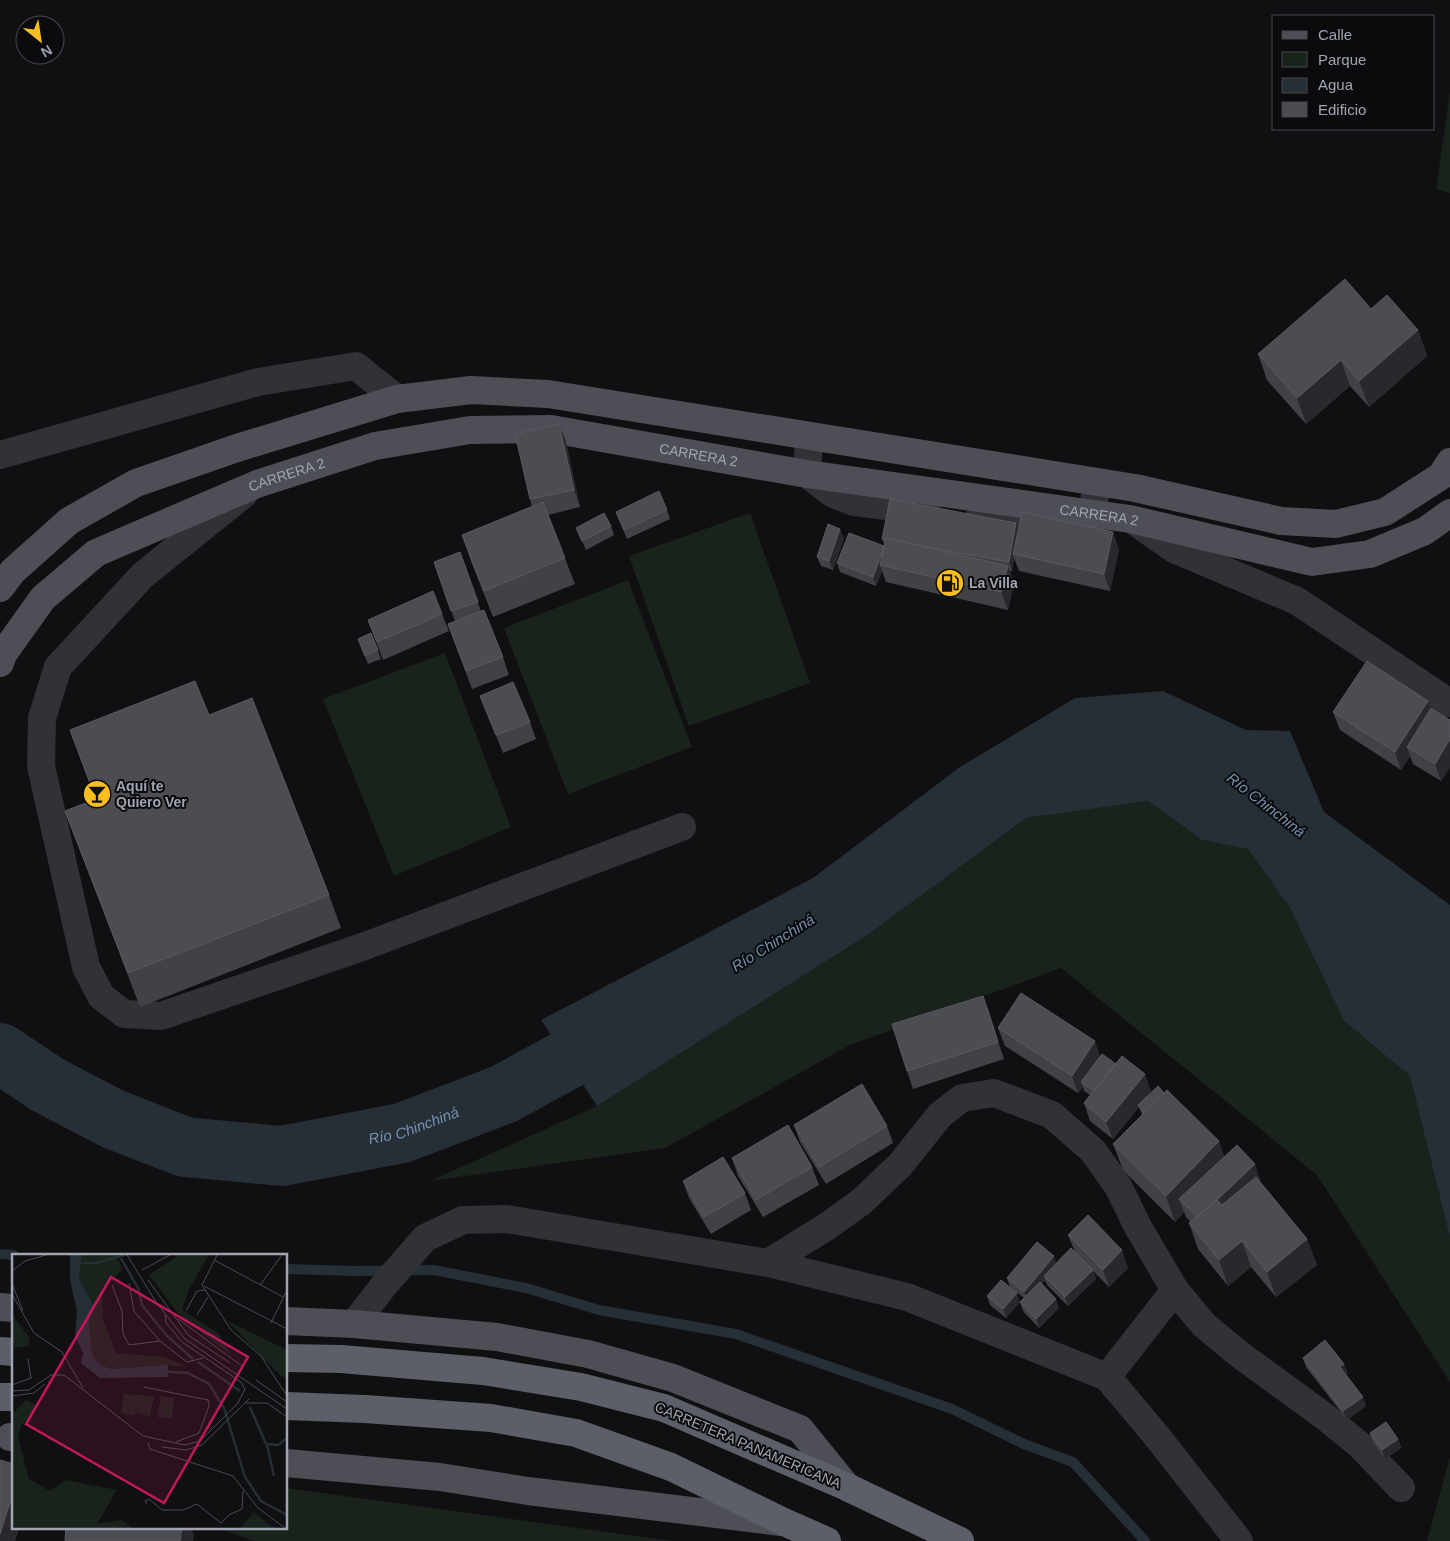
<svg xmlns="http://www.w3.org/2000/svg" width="1450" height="1541" font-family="Arial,sans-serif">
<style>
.green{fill:#1a221c}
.water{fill:#262e36}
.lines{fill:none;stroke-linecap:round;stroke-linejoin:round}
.stream{stroke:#262e36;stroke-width:10}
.river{stroke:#262e36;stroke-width:60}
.minor{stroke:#313237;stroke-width:28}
.major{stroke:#4d4e56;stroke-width:28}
.highway{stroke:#5d5f68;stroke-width:28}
.wall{fill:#414147}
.shaded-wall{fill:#29292d}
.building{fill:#4c4c53;stroke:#595a62}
.labels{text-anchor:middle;stroke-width:4;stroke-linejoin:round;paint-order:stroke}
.street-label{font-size:14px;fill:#a1a5b3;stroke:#0b0b0d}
.poi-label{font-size:14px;font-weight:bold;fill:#a1a5b3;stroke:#0b0b0d;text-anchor:start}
.water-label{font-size:15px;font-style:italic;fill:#7591b1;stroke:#0b0b0d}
.inset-river{fill:none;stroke:#262e36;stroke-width:2.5}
.inset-road{fill:none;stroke:#4a4c52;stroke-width:1}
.view{fill:#c2185b;fill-opacity:0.15;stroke:#c2185b;stroke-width:2.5}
.inset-edge{fill:none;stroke:#a1a5b3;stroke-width:2.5}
</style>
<rect width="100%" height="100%" fill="#101012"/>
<path class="green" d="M1450 92V193L1436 189Z
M750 513 810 683 689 726 629 556Z
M628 580 692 747 568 794 504 628Z
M445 653 511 827 394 876 323 699Z
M1148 801 1202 840 1248 849 1290 908 1344 1021 1410 1076 1450 1238V1382L1317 1175 1061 968 850 1045 665 1148 430 1181 597 1106 869 934 1026 818Z
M1450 1457V1541H1427Z
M286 1488 672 1541H254L215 1527H286Z"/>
<path class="water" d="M1163 691 1246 730 1290 731 1324 812 1450 905V1238L1410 1076 1344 1021 1290 908 1248 849 1202 840 1148 801 1026 818 869 934 597 1106 541 1020 813 878 960 767 1075 698Z"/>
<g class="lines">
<path class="stream" d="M0 1254 14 1255
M286 1269 354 1271 434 1270 526 1288 599 1310 736 1334 952 1409 1024 1444 1073 1462 1145 1541"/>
<path class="river" id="s1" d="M0 1053 48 1085 113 1119 185 1147 282 1156 402 1133 504 1094 639 1020"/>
<path class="minor" d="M809 436 807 474 833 494 854 502 927 511
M0 455 258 382 356 366 397 399
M244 494 143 575 58 667 42 718 41 766 86 967 101 996 124 1014 161 1016 365 946 682 827
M979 518 1045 527 1060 526 1093 514 1096 482
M1131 519 1174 549 1297 601 1450 703
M768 1263 907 1297 1107 1377 1155 1434 1239 1541
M354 1324 385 1284 425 1238 463 1220 507 1219 768 1263 826 1227 861 1202 900 1165 940 1115 962 1098 994 1093 1052 1115 1093 1151 1118 1186 1138 1227 1175 1290 1204 1325 1239 1354 1324 1416 1361 1446 1401 1488
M1107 1377 1175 1290"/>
<g class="major">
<path d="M0 588 13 571 69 521 136 483 237 448 397 399 471 390 548 394 1135 488 1281 521 1336 524 1385 512 1441 476 1450 462"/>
<path id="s2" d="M0 663 3 654 43 598 96 553 257 484 375 446 470 430 551 429 807 474 1130 519 1312 562 1370 554 1425 531 1450 513"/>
<path d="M0 1307 14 1308"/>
<path d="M286 1321 354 1324 497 1337 588 1354 673 1378 800 1429 847 1487"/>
<path d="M10 1437H14"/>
<path d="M286 1463 440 1477 528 1491 781 1522"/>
</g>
<path class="highway" d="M0 1351 14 1352
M286 1358 341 1359 483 1371 581 1387 664 1408 847 1487 960 1541
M0 1397H14
M286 1406 365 1409 491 1418 576 1433 671 1467 784 1522 827 1541"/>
</g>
<path class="wall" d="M1371 309 1418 330 1427 356 1369 407 1350 386 1306 424 1267 380 1258 354Z
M559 424 566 442 580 507 548 515 575 584 493 617 471 561 462 535 532 507 530 499Z
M667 510 670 519 627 539 616 512Z
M1016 523 1018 528 1119 549 1110 591 1019 571 1014 558 1012 571H1010L1014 583 1008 610 886 582 882 571 876 586 840 572 837 563 884 546V544L882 539Z
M611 526 614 535 586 550 576 528Z
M844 538 833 570 821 566 817 557Z
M460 552 481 611 503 657 509 675 472 689 448 624 455 621 434 562Z
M442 614 449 631 383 660 368 620Z
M371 633 381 659 368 664 358 639Z
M480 696 530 722 536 739 503 753Z
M1428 701 1431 709 1450 720V767L1441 781 1413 764 1410 756 1401 770 1340 730 1333 712Z
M209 715 329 895 341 928 140 1007 65 811 96 799 70 730Z
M983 996 1004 1059 913 1089 907 1071Z
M998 1028 1100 1056 1151 1091 1147 1096 1164 1093 1224 1156 1261 1182V1183L1307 1239 1317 1265 1276 1297 1251 1267 1228 1286 1198 1249 1189 1223 1191 1222 1186 1217 1184 1212 1175 1222 1123 1170 1113 1144 1142 1115 1139 1107 1113 1139 1090 1121 1084 1103 1090 1095 1084 1091 1083 1087 1078 1093 1005 1046Z
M794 1125 887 1126 893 1143 826 1184 800 1142Z
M732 1158 812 1167 819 1185 763 1217 738 1176Z
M683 1181 745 1193 751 1210 711 1234 689 1198Z
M1068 1235 1128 1268 1109 1287 1093 1271 1096 1279 1068 1306 1047 1285 1045 1280 1042 1284 1059 1308 1039 1328 1023 1311 1020 1302 1024 1298 1010 1287 1007 1278 1056 1263 1075 1252Z
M987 1296 1020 1302 1006 1318 990 1305Z
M1303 1358 1348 1373 1345 1374 1366 1406 1347 1420 1306 1367Z
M1370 1433 1398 1439 1401 1448 1385 1459 1373 1442Z"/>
<path class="shaded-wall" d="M1418 330 1427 356 1369 407 1359 381Z
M1341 360 1350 386 1306 424 1297 398Z
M559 424 566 442 580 507 574 490Z
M1016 523 1020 531 1013 554 1014 558 1012 571 1009 562Z
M840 529 844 538 833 570 829 561Z
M1113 532 1119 549 1110 591 1104 574Z
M885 547 880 565 882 571 876 586 873 577Z
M1008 566 1014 583 1008 610 1001 592Z
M1428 701 1434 719 1407 747 1410 756 1401 770 1395 752Z
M1450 739V767L1441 781 1435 764Z
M983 996 990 1013 1004 1059 998 1042Z
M1095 1041 1101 1059 1081 1082 1083 1087 1078 1093 1072 1076Z
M1145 1074 1151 1091 1139 1106 1138 1105 1139 1107 1113 1139 1106 1122Z
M1219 1141 1228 1167 1179 1199 1184 1212 1175 1222 1166 1196Z
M1255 1164 1261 1182 1204 1235 1198 1218Z
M1307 1239 1317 1265 1276 1297 1267 1272Z
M1242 1241 1251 1267 1228 1286 1219 1260Z
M1122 1250 1128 1268 1109 1287 1103 1270Z
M1054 1256 1057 1265 1044 1276 1045 1280 1028 1301 1024 1292Z
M1093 1270 1096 1279 1068 1306 1065 1297Z
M1017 1293 1020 1302 1006 1318 1003 1309Z
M1056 1299 1059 1308 1039 1328 1036 1319Z
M1344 1364 1348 1373 1343 1376 1340 1367Z
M1363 1397 1366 1406 1347 1420 1343 1411Z
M1398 1439 1401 1448 1385 1459 1382 1450Z
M14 1490V1527H20L15 1541H0V1534Z
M182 1527H191L194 1535 193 1541H180Z"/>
<path class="building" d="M1345 279 1371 309 1387 295 1418 330 1359 381 1341 360 1297 398 1258 354Z
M559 424 574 490 530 499 515 434Z
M659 491 667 510 624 530 616 512Z
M890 499 1016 523 1009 562 922 546 886 538 885 540 882 539Z
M543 502 565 558 484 591 462 535Z
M1022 512 1113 532 1104 574 1013 554Z
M604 513 611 526 582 541 576 528Z
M828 524 840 529 829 561 817 557Z
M849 533 884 546 882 553 873 577 837 563Z
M886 538 1008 566 1001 592 880 565Z
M460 552 478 602 451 611 434 562Z
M433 591 442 614 377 642 368 620Z
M484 610 503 657 466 671 448 624Z
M371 633 378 650 365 656 358 639Z
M1367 661 1428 701 1395 752 1333 712Z
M195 681 209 715 252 698 329 895 128 973 65 811 96 799 70 730Z
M513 682 530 722 496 735 480 696Z
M1431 708 1450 720V739L1435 764 1407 747Z
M1021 993 1095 1041 1072 1076 998 1028Z
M983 996 998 1042 907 1071 892 1024Z
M1102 1054 1116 1064 1094 1091 1081 1082Z
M1122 1056 1145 1074 1106 1122 1084 1103Z
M862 1084 887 1126 819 1167 794 1125Z
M1158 1086 1164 1093 1144 1113 1138 1105Z
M1167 1090 1219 1141 1166 1196 1113 1144Z
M788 1125 812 1167 756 1200 732 1158Z
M1237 1145 1255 1164 1216 1201 1197 1217 1179 1199Z
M723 1157 745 1193 704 1217 683 1181Z
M1256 1177 1307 1239 1267 1272 1242 1241 1219 1260 1189 1223 1217 1200 1222 1205Z
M1088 1215 1122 1250 1103 1270 1068 1235Z
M1037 1242 1054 1256 1024 1292 1007 1278Z
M1071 1248 1093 1270 1065 1297 1044 1276Z
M1001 1280 1017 1293 1003 1309 987 1296Z
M1040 1282 1056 1299 1036 1319 1020 1302Z
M1325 1340 1344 1364 1340 1367 1363 1397 1343 1411 1303 1358Z
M1386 1422 1398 1439 1382 1450 1370 1433Z
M0 1460 14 1464V1490L0 1534Z
M66 1527H182L180 1541H65Z"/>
<defs>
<symbol id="fuel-disc" viewBox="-11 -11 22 22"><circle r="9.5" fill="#fabe20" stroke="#0b0b0d"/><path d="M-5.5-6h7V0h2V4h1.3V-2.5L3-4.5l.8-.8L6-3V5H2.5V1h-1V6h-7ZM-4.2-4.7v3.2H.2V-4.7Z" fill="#111"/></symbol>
<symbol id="bar-disc" viewBox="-11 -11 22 22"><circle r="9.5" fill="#fabe20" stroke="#0b0b0d"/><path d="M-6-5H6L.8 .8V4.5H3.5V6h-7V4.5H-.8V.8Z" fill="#111"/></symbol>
</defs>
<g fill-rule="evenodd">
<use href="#fuel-disc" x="934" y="567" width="32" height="32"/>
<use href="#bar-disc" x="81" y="778" width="32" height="32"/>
</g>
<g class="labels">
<g class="street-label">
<text dy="5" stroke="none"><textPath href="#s2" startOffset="774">CARRERA 2</textPath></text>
<text dy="5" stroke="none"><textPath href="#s2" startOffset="354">CARRERA 2</textPath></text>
<text dy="5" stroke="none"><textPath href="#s2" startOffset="1179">CARRERA 2</textPath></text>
<text transform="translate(748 1445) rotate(23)" y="5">CARRETERA PANAMERICANA</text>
</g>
<g class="poi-label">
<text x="969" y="588">La Villa</text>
<text x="116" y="791">Aquí te<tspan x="116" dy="16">Quiero Ver</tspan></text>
</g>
<g class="water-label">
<text transform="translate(1266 805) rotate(38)" y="5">Río Chinchiná</text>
<text transform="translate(773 943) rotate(-32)" y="5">Río Chinchiná</text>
<text dy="5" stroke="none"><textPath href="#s1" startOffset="441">Río Chinchiná</textPath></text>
</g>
</g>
<g transform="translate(12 1254)">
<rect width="275" height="275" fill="#101012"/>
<path d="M70 1H103L111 15 90 35 91 65 104 99 152 103 176 113 156 111 99 115 87 110 80 100 77 69 82 52 67 25ZM167 1H197L177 35 170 56 207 80 220 102 169 63 137 21ZM0 60 18 85 16 92 0 94ZM214 66 275 96 274 124 269 122ZM112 140 142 142 138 162 124 159 125 151 123 162 109 159ZM149 142 162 144 160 165 145 163ZM14 146 26 152 9 172 6 183 17 225 38 237 54 226 105 236 85 270 110 266 120 274H0V160ZM242 258 255 269 263 274H228Z" fill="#1a221c"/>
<path d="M58 1H70L67 25 82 52 77 69 80 100 87 110 99 115 156 111V123L88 124 69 109 71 99 63 82 65 57 58 26Z" fill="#262e36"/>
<path class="inset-river" d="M107 1 126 34 130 51 155 82 181 105M67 9H84L112 1M186 108 228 137M147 117 176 119 197 130 212 154 233 223 249 247 275 261M238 153 254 190 266 191 275 184M255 191 262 222"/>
<path class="inset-road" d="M115 1 144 48 173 85 275 155M202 6 271 43M130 16 158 1M0 17 13 7 34 1M136 26 176 81 218 109M117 29 122 57 148 87M0 30 11 57M100 31 110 57 111 80 117 91 148 87 175 108 191 104M190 31 219 76 249 102 275 142M190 31 205 1M248 31 270 1M192 32 275 75M0 40 22 79 50 98 71 134M174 57 185 37 193 36M185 61 196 43M166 65 230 112M259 69 275 36M244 126 275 148M0 131 19 124 16 105M132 133 196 146 197 152 187 179 164 188M0 137 17 136 39 121H52L131 182 173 191 188 187 226 149 233 135 229 128 170 88 154 69 153 61M0 142 22 139 33 130M234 149H255L275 163M136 189 138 195 221 222 246 254 273 274M150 193 174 196 190 191 237 145M135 250 133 247 137 245 150 256H171L185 250 209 269 217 261 230 255 231 237"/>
<path class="view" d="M99 23 236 103 152 249 14 170Z"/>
<rect width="275" height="275" class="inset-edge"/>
</g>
<rect x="1272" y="15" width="162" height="115" fill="#0b0b0d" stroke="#47494f"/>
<rect x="1282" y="31" width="25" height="8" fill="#4d4e56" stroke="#47494f"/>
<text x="1318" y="40" font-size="15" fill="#a1a5b3">Calle</text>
<rect x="1282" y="52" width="25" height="15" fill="#1a221c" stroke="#47494f"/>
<text x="1318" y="65" font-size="15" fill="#a1a5b3">Parque</text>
<rect x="1282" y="78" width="25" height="15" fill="#262e36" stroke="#47494f"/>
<text x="1318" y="90" font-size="15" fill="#a1a5b3">Agua</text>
<rect x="1282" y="102" width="25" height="15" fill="#4c4c53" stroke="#47494f"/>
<text x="1318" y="115" font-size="15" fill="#a1a5b3">Edificio</text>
<g transform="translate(40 40) rotate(150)"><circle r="24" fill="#0b0b0d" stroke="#47494f"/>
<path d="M0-4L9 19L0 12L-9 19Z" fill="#fabe20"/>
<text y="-8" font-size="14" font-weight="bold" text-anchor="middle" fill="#a1a5b3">N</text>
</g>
</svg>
